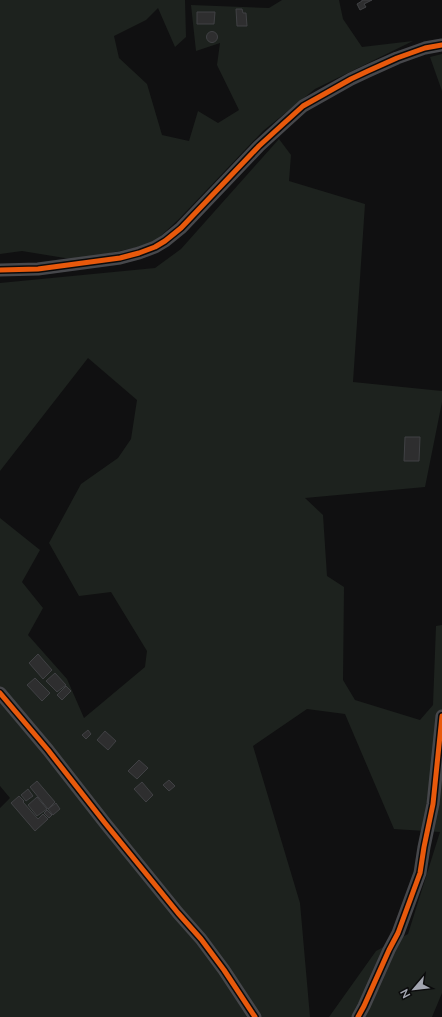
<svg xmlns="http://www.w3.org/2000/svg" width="442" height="1017" font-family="Lato,sans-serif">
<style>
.green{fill:#1d221e}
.building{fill:#2e2e2f;stroke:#404144}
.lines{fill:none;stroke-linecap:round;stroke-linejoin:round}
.minor{stroke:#46474b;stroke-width:13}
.cycleway-casing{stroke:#0b0b0c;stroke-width:8}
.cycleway{stroke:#e8590c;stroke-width:5}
</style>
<rect width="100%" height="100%" fill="#101011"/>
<path class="green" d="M0 0H185L186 37 175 47 158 8 146 20 114 36 119 58 147 84 162 135 189 141 198 111 218 123 239 110 217 65 220 43 196 51 191 5 269 8 282 0H339L343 19 362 47 413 41 315 89 263 131 179 219 152 244 77 260 22 251 0 254Z
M442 54V91L430 57Z
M279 139 291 155 289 181 365 204 353 382 442 391V402L425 487 305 498 323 515 327 576 344 587 343 680 355 700 420 720 433 705 436 626 442 625V993L432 1017H329L376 951 408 934 440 832 394 829 345 714 307 709 253 746 300 903 310 1017H0V808L10 798 0 786V518L40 550 22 582 43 608 28 635 67 679 84 718 145 667 147 651 111 592 79 596 49 543 81 484 118 458 131 439 137 400 88 358 0 471V283L155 268 181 249Z"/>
<path class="building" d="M362 0H372L364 4 366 7 360 10 357 4 362 1Z
M236 9H242L243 13H246L247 26H237Z
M197 12H215L214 24H197Z
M206.5 37a5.5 5.5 0 1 1 11 0a5.5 5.5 0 1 1-11 0Z
M405 437H420L419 461H404Z
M38 654 52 670 43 679 29 663Z
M55 673 66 685 57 692 46 681Z
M35 678 50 693 42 701 27 685Z
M66 686 71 691 62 700 57 695Z
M88 730 91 734 86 739 82 735Z
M105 731 116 741 108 750 97 740Z
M139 760 148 768 137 779 128 771Z
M169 780 175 786 169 791 163 785Z
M37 781 55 802 48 809 30 787Z
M142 782 153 795 146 802 134 789Z
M28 789 33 796 26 801 21 795Z
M19 796 24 801 23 802 38 819 43 814 48 819 35 831 11 803Z
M37 797 47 809 37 816 28 805Z
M56 803 60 809 53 815 48 809Z
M47 810 52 815 49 818 44 813Z"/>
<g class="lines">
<path class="minor" d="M0 270 38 269 120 258 139 253 155 247 165 241 181 228 259 146 282 125 303 106 351 79 368 71 397 58 425 48 442 45
M0 693 48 750 105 823 178 913 201 939 224 970 255 1017
M358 1017 364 1006 389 950 398 933 420 873 424 847 433 804 442 716"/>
<defs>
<path id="cycleway" d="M0 270 38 269 120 258 139 253 155 247 165 241 181 228 259 146 282 125 303 106 351 79 368 71 397 58 425 48 442 45
M0 693 48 750 105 823 178 913 201 939 224 970 255 1017
M358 1017 364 1006 389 950 398 933 420 873 424 847 433 804 442 716"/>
</defs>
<use href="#cycleway" class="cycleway-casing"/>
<use href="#cycleway" class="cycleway"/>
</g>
<g transform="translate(414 989) rotate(242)" stroke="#0b0b0c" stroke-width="3" paint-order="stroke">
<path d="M0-3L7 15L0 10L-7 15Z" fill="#a3a6b1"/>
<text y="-6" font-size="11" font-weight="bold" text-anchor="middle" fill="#a3a6b1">N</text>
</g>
</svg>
